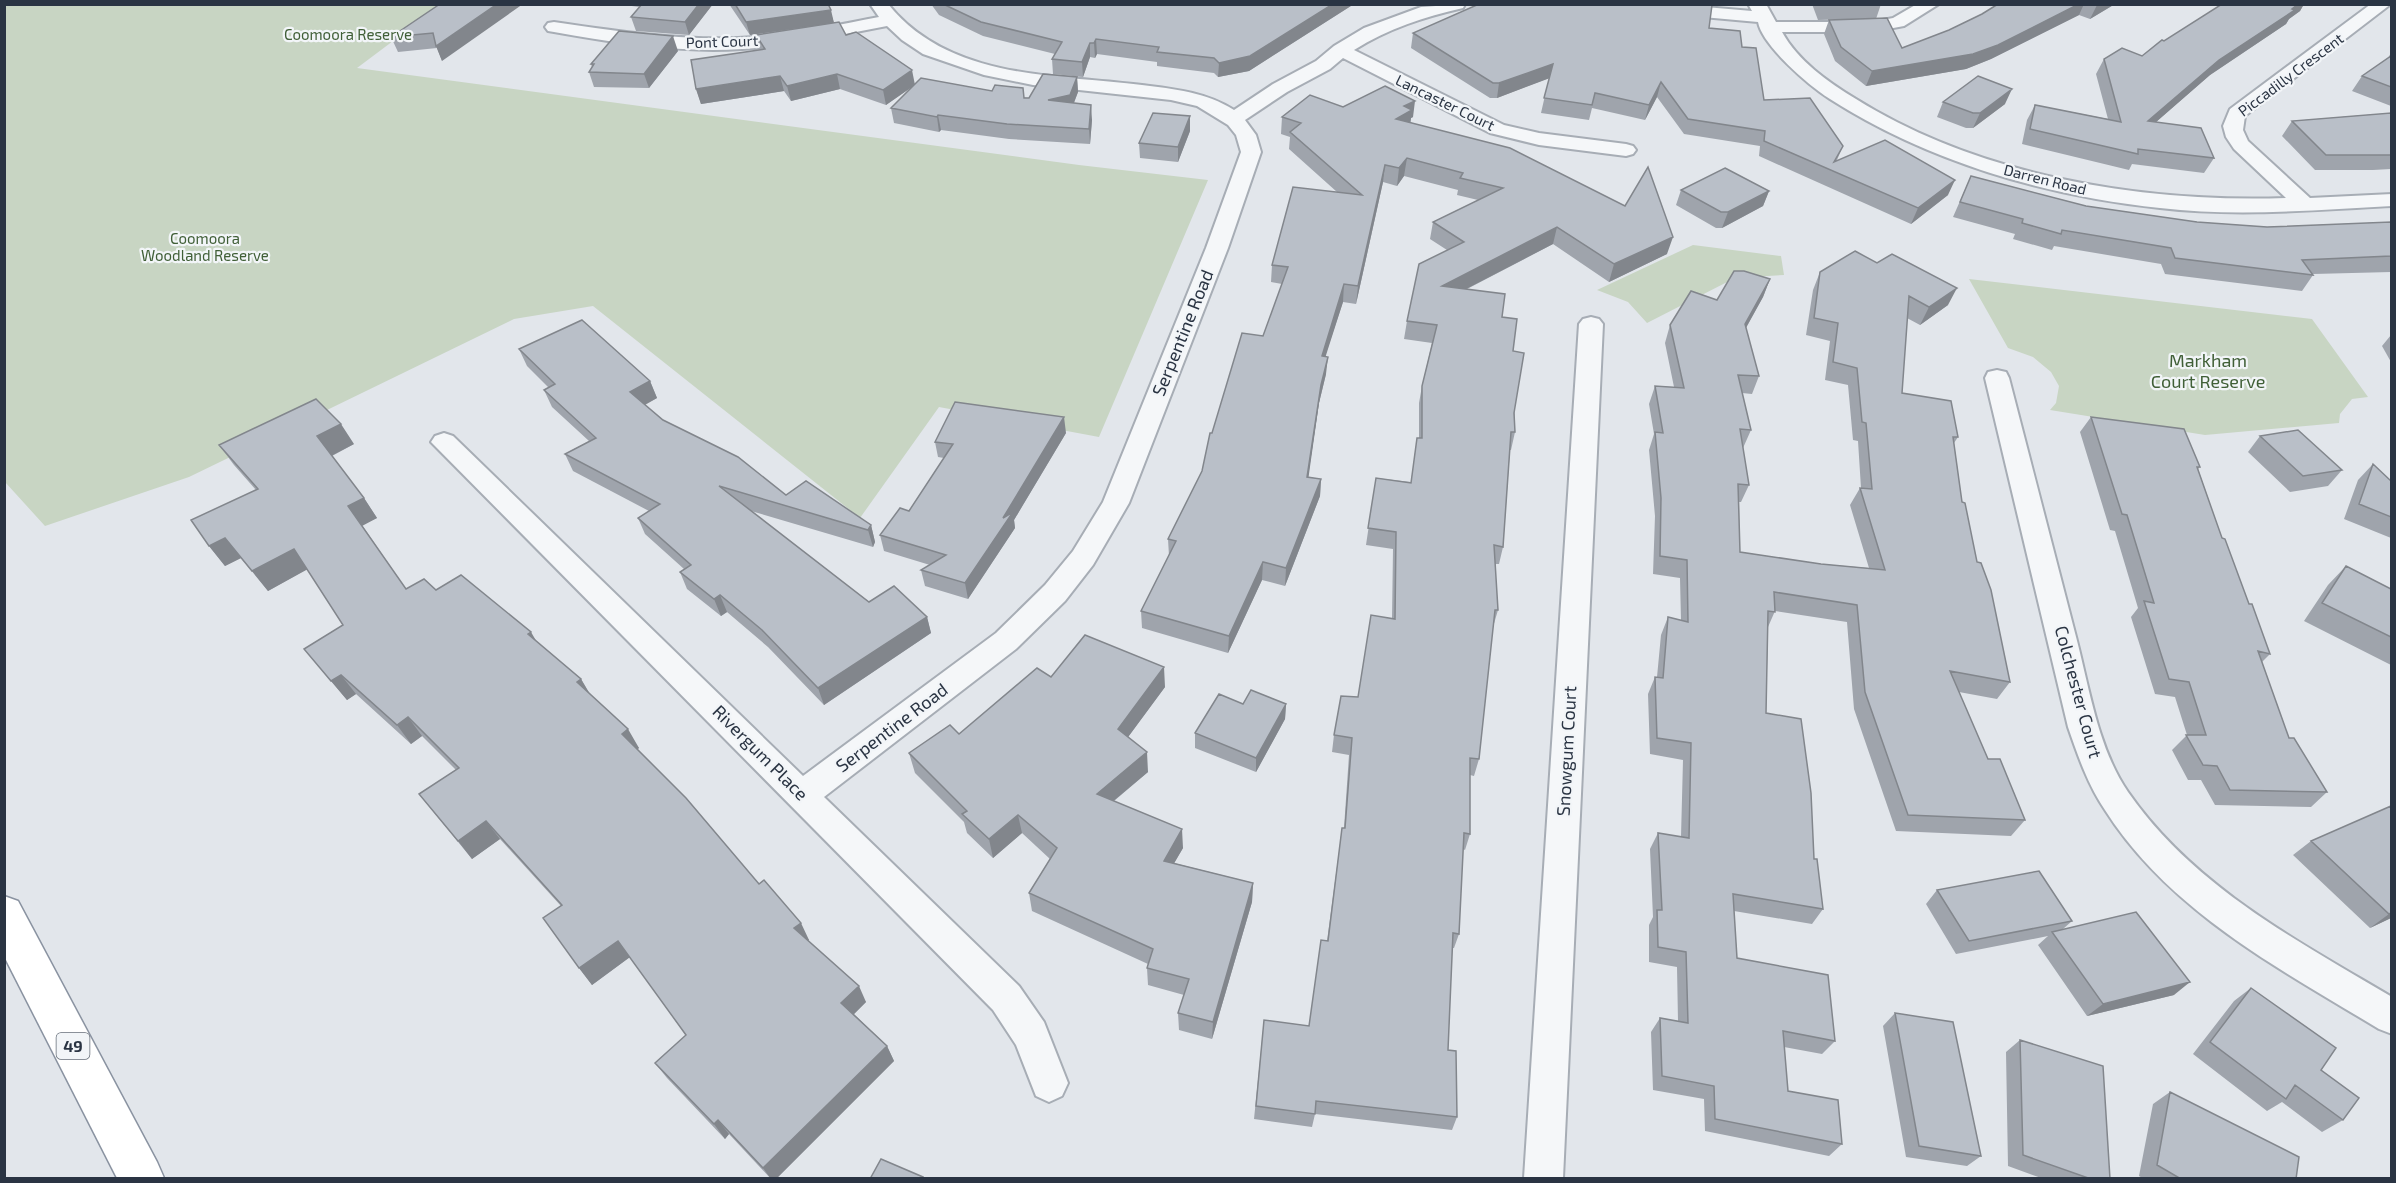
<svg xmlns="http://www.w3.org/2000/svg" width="2396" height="1183" font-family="'Exo 2',sans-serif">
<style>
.green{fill:#c8d5c3}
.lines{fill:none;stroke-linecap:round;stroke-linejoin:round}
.minor-casing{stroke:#a7adb5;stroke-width:4}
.trunk-casing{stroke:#8a93a1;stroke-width:3}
.minor{fill:#f5f7f9;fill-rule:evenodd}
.trunk{fill:#fff;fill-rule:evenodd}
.wall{fill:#9fa4ac}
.shaded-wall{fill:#82868c}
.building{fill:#b9bfc8;stroke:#82868c;stroke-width:1.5}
.labels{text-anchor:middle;stroke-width:4.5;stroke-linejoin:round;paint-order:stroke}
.far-park-label{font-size:15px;fill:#405f37;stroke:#f2f5f8}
.far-street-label{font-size:15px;fill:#2a3443;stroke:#f2f5f8}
.shield{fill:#f2f5f8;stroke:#666e79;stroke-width:1.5}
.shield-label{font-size:16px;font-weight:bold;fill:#2a3443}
.street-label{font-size:18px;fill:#2a3443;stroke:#f2f5f8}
.park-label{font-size:18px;fill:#405f37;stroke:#f2f5f8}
</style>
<rect width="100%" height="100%" fill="#e2e6eb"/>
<path class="green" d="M5 5H441L357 68 1079 165 1208 180 1099 437 939 407 860 518 593 306 514 319 189 477 45 526 5 482Z
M1693 245 1781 256 1784 275 1735 278 1647 323 1628 302 1597 290Z
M1969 279 2312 319 2368 397 2352 399 2340 414 2339 423 2205 435 2050 410 2056 403 2059 386 2051 372 2033 357 2008 348Z"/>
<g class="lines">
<defs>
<path id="minor" d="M870 4H888C949 80 1054 74 1142 85 1174 89 1206 92 1234 110L1273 84 1316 61 1334 46 1364 28 1421 7 1465 4 1463 8C1424 17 1389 28 1354 50L1504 125 1539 133 1626 144 1633 146 1636 150 1633 154 1626 156 1539 145 1490 133 1343 58 1330 69 1287 92 1245 120 1256 135 1261 152 1228 248 1129 503 1093 565 1065 601 1016 649 824 797 1019 986 1044 1022 1068 1083 1062 1096 1049 1102 1036 1096 1016 1045 993 1010 431 442 435 436 444 433 453 436 803 776 996 633 1045 585 1073 551 1103 502 1206 248 1241 152 1236 135 1228 125 1197 106 1171 100 1033 85 984 75 923 54 902 40 887 26C839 35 791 46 742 49 679 53 616 43 554 32L548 31 545 27 548 23 554 22C615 31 676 40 738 38 785 36 832 26 879 17Z
M1606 4H1670L1752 11 1748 4H1766L1776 22H1872L1893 18 1917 4H1939L1904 26 1872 32H1782C1798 61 1828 82 1856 99 1979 176 2142 203 2286 198L2234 149 2226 137 2223 126 2230 109 2371 4H2391L2245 116 2243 130 2248 141 2310 198 2392 194V206C2315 210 2236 217 2160 208 2045 196 1927 161 1830 99 1808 85 1762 45 1758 22L1614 9Z
M1591 317 1599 319 1603 324 1563 1178H1524L1579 324 1583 319Z
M1997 370 2006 372 2009 378C2031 463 2053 548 2075 633 2089 685 2097 747 2128 792 2193 886 2296 940 2392 997V1034L2379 1029C2280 969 2169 911 2105 810 2088 785 2078 756 2068 727L1985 378 1988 372Z"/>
<path id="trunk" d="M4 896 18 901 157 1162 164 1178H117L4 956Z"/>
</defs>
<use href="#minor" class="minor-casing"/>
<use href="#trunk" class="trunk-casing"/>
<use href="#minor" class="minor"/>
<use href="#trunk" class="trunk"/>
</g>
<path class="wall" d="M440 4 442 61 437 48 398 52 391 37Z
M615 4H713L689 35 636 31 631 17 640 7Z
M729 4H828L834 23 846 35 915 84 1029 98 1077 77 1078 92 1074 103 1092 120 1090 144 1009 139 941 130 939 132 894 123 891 108 911 87 886 105 840 89 791 101 784 91 701 104 696 89 760 50 756 35 825 25 750 35Z
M931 4H1354L1249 71 1218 77 1214 73 1157 66V62L1097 54 1095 58 1090 57 1083 77 1053 74 1052 59 1055 54 983 36 939 15Z
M1812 4H1881L1876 19 1902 48 1949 30 1982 14 1998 4H2115L2090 19 2079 15 1991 59 1966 69 1866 86 1835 61 1824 34 1829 20 1854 19 1818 20Z
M2304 4 2300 11 2289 19 2286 24 2210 75 2156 122 2214 158 2204 173 2132 164 2129 170 2022 144 2027 120 2035 105 2108 119 2096 74 2104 59 2142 56Z
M1709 28 1742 47 1764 100 1843 146 1837 160 1948 195 1911 224 1759 156 1760 146 1684 134 1657 97 1645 120 1592 108 1589 120 1541 113 1549 78 1497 98H1490L1411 48 1413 33Z
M678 51 649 88 594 87 589 72 592 67 591 64Z
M2391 53V106L2352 91 2362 76 2388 58Z
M1943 102 2005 104 1973 128H1966L1937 117Z
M2391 113V169L2373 170H2315L2282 136 2292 121Z
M1282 117H1413L1411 118 1410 122 1667 254 1609 282 1553 244 1467 289 1502 317 1513 351 1515 432 1511 450H1510L1503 547 1499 564H1495L1498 610 1493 627 1479 759 1474 776 1470 775V834L1465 850 1463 849 1459 934 1454 948H1452L1448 1050 1457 1117 1452 1130 1315 1114 1312 1127 1254 1119 1264 1020 1309 1026 1327 941 1340 844 1342 828H1344L1349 755 1332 752 1334 735 1358 697 1392 619 1393 549 1366 545 1376 478 1411 482 1417 438H1419V403L1422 386 1432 343 1404 339 1407 321 1447 250 1430 239 1433 222 1478 200 1457 195 1458 190 1404 176 1397 186 1383 182 1356 304 1343 302 1325 356 1326 374 1319 403 1308 477 1321 479 1320 496 1285 586 1262 580 1228 653 1142 628 1141 611 1169 556 1168 539 1202 471 1212 433 1263 336 1282 284 1271 282 1272 265 1337 192 1289 149 1290 137 1281 134Z
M1190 131 1178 162 1140 158 1139 143Z
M1971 176 2086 206 2197 222 2267 227 2391 222V272L2313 274V275L2302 291 2165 274 2161 264 2054 246 2052 250 2013 239 2015 234 1953 217Z
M1681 190 1769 191 1763 206 1722 228H1716L1676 205Z
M1820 272 1948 305 1920 325 1907 318 1902 393 1958 437 1954 443 1962 502 1977 562 2010 682 1997 699 1959 692 1988 759 2025 820 2011 836 1896 831 1854 709 1847 622 1775 611 1768 627 1766 713 1814 859 1823 909 1812 924 1734 911 1737 958 1835 1041 1822 1054 1784 1047 1788 1091 1842 1144 1829 1156 1705 1131 1704 1099 1653 1090 1651 1032 1660 1018 1678 1021 1677 967 1649 962V925L1653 917 1650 849 1658 833 1681 837 1683 760 1650 754 1648 694 1655 677H1657L1661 635 1668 617 1681 620 1680 578 1653 574 1655 516 1649 450 1654 434 1649 404 1655 386 1674 387 1665 343 1670 325 1717 300 1770 279 1763 297 1746 328 1759 376 1752 394 1742 393 1751 430 1743 448 1749 485 1741 502H1739L1740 552 1821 564 1869 568 1850 505 1860 488H1861L1858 441 1853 440 1848 385 1825 380 1830 341 1806 335 1813 290Z
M2391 335V362L2382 346Z
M519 349 650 381 657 398 645 405 663 420 786 495 871 525 875 542 873 547 751 511 869 602 927 617 931 633 824 705 768 647 727 612 721 616 687 589 680 572 684 569 645 534 638 518 649 511 573 471 565 454 589 441 552 407 544 390 549 388 527 366Z
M2091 417 2200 467 2198 469 2222 538 2270 654 2262 662 2289 738 2327 792 2311 807 2215 805 2201 780H2188L2172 750 2187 735 2175 697 2155 694 2131 617 2138 608 2115 531 2110 530 2080 432Z
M1066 433 1014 520 1015 528 968 599 925 586 921 570 930 565 884 551 880 535 909 511 944 458 938 457 935 442Z
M2260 436 2342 470 2328 486 2290 492 2248 452Z
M354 444 332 456 364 498 377 518 362 525 406 589 436 590 536 641 581 679 590 694 639 748 637 750 759 884 809 940 808 941 866 1002 854 1014 887 1046 894 1061 776 1179H771L729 1134 725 1139 667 1078 655 1063 686 1035 630 957 592 985 579 968 561 906 500 839 472 859 419 794 456 770 422 736 411 744 356 694 347 700 304 649 343 625 307 569 268 591 241 558 225 566 209 546 256 490 234 465 219 445Z
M2373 464 2391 481V538L2344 519 2358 480Z
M2346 566 2391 589V665L2304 621 2328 585Z
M1051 677 1165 687 1128 737 1148 772 1114 801 1183 848 1174 863 1253 883 1252 902 1212 1039 1179 1030 1178 1013 1184 995 1148 985 1147 968 1148 964 1032 911 1029 893 1050 859 1022 833 993 858 967 833 964 822 915 773 909 753 959 734Z
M1243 704H1286L1285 719 1256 772 1195 748V733Z
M2391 806V918L2370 928 2293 855 2311 841Z
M1937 890 2072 921 2063 929 2174 995 2087 1016 2038 945 2048 936 1956 954 1926 904Z
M2251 988 2321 1070 2343 1120 2322 1132 2282 1102 2267 1111 2193 1054 2234 1001Z
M1895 1013 1981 1156 1967 1166 1906 1157 1883 1026Z
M2020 1040 2110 1179H2044L2008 1166 2006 1052Z
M2170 1092 2296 1179H2144L2139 1176 2153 1104Z"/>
<path class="shaded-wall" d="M497 4H523L442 61 436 46Z
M699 4H713L689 35 685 22Z
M1333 4H1354L1249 71 1218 77 1219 63Z
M2079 4H2084L2079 15 1991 59 1966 69 1866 86 1872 71Z
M2098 4H2115L2090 19 2097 5Z
M2298 4H2304L2300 11 2289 19 2286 24 2210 75 2140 136 2148 121 2219 60Z
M831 10 834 23 750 35 746 22Z
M673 36 678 51 649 88 644 74Z
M1096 39 1097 54 1095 58 1094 43Z
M1090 43V57L1083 77 1082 62Z
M1553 64 1550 78 1497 98 1499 83Z
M912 70 915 85 886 105 883 90Z
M837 74 840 89 791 101 787 86Z
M780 76 784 91 701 104 696 89Z
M1077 77 1078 92 1071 110 1048 100Z
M1661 82 1657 97 1645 120 1649 105Z
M2012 89 2005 104 1973 128 1980 113Z
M1415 101 1413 117 1411 118 1410 127 1396 119 1404 106Z
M1091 105 1092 120 1090 144 1089 129Z
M938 115 941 130 939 132 937 117Z
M1190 116V131L1178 162V147Z
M1407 158 1404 176 1397 186 1399 168Z
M1385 165 1383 182 1356 304 1358 286Z
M1955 180 1948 195 1911 224 1918 208Z
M1769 191 1763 206 1722 228 1728 212Z
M1557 227 1553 244 1439 303 1442 286Z
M1673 237 1667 254 1609 282 1614 264Z
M1770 279 1763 297 1738 342 1745 324Z
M1344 284 1343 302 1320 374 1322 356Z
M1957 288 1948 305 1920 325 1929 307Z
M1328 357 1326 374 1319 403 1306 495 1307 477 1321 385Z
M650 381 657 398 637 409 630 392Z
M1064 417 1066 433 1014 520 1015 528 968 599 965 583 1003 518Z
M341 424 354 444 331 456 317 436Z
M1321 479 1320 496 1285 586 1286 568Z
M364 498 377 518 362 526 348 506Z
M871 525 875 542 873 547 868 530Z
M225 538 241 558 225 566 209 546Z
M294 549 308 569 268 591 252 571Z
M1263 562 1262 580 1228 653 1229 636Z
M720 595 727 612 721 616 714 599Z
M927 617 931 633 824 705 818 688Z
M531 632 542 651 528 634Z
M1164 667 1165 687 1120 748 1118 729Z
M341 675 356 694 347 700 331 681Z
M581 679 592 698 577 682Z
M1286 704 1285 719 1256 772V758Z
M408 717 422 736 411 744 397 725Z
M628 729 639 748 632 753 622 734Z
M1147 752 1148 772 1099 813 1097 794Z
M1018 815 1022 833 993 858 989 839Z
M486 821 500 839 472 859 458 841Z
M1182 829 1183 848 1165 879 1164 861Z
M1253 883 1252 902 1212 1039 1213 1022Z
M2391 913V918L2370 928 2389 914Z
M801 923 809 940 802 945 794 928Z
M618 941 630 957 592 985 579 968Z
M2190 982 2174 995 2087 1016 2103 1004Z
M859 986 866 1002 849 1019 841 1003Z
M887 1046 894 1061 776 1179H771L763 1168Z
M718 1120 729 1134 725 1139 714 1124Z"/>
<path class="building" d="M440 4H497L436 46 433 33 391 37Z
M642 4H699L685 22 631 17Z
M735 4H828L831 10 746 22Z
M943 4H1333L1250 56 1219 63 1214 58 1157 52 1159 47 1096 39 1094 43H1090L1082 62 1052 59 1062 42 981 22Z
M1479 4H1701L1712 5 1709 28 1740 31 1742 47 1756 48 1764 100 1810 98 1843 146 1834 162 1885 140 1955 180 1918 208 1764 141 1765 131 1688 119 1661 82 1649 105 1595 93 1592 105 1544 98 1553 64 1499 83H1493L1413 33Z
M1823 4H1881V5H1823Z
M1998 4H2079L1998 45 1973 54 1872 71 1841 47 1829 20 1887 18 1902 48 1949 30 1982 14Z
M2222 4H2298L2292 9 2295 10 2219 60 2148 121 2201 128 2214 158 2138 149V154L2030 129 2035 105 2121 122 2104 59 2122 48 2142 56 2162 40 2164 41Z
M839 22 846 35 856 32 912 70 883 90 837 74 787 86 780 76 696 89 691 60 765 49 756 35Z
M619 31 673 36 644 74 589 72 594 64H591Z
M2391 56V87L2362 76Z
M1043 74 1077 77 1070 95 1048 100 1091 105 1089 129 1007 124 938 115 937 117 891 108 921 78 992 91 995 85 1023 88 1024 98H1029Z
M1978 76 2012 89 1980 113H1973L1943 102Z
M1385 86 1415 101 1404 106 1412 110 1396 119 1510 148 1625 206 1648 167 1673 237 1614 264 1557 227 1442 286 1505 294 1502 317 1517 319 1513 351 1524 353 1514 413 1515 432H1511L1503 547 1494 545 1498 610H1495L1479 759 1470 758V834L1464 833 1459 934 1453 933 1448 1050 1456 1051 1457 1117 1316 1101 1315 1114 1256 1106 1264 1020 1309 1026 1321 940 1328 941 1342 828H1345L1352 738 1334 735 1341 696 1358 697 1371 615 1395 619 1396 532 1368 528 1376 478 1411 483 1417 438H1422V386L1437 325 1407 321 1419 264 1464 242 1433 222 1503 188 1460 178 1463 173 1407 158 1399 168 1385 165 1358 286 1344 284 1322 356 1328 357 1321 385 1307 477 1321 479 1286 568 1263 562 1229 636 1141 611 1176 541 1168 539 1202 471 1210 433H1212L1242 333 1263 336 1288 267 1272 265 1293 187 1362 195 1290 132 1301 123 1282 117 1310 95 1343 107Z
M1153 113 1190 116 1178 147 1139 143Z
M2391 113V155H2326L2292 121Z
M1725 168 1769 191 1728 212H1721L1681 190Z
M1971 176 2086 206 2197 222 2267 227 2391 222V256L2302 260 2313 275 2175 258 2171 248 2062 230 2061 234 2022 223 2023 219 1960 202Z
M1855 251 1877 263 1892 254 1957 288 1929 307 1909 296 1902 393 1951 401 1958 437H1953L1962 502 1965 503 1977 562 1981 563 1991 590 2010 682 1950 671 1988 759H2000L2025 820 1908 815 1865 692 1857 605 1774 592 1775 612 1768 611 1766 713 1801 719 1811 793 1814 859H1817L1823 909 1733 894 1737 958 1828 975 1835 1041 1783 1031 1788 1091 1838 1100 1842 1144 1715 1119 1714 1086 1662 1076 1660 1018 1688 1023 1686 952 1658 947 1657 910H1662L1658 833 1689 838 1691 743 1657 738 1655 677 1663 678 1668 617 1688 622 1687 560 1660 556 1661 498 1655 432 1663 433 1655 386 1684 388 1670 325 1691 291 1717 300 1734 271H1744L1770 279 1745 324 1759 376 1738 375 1751 430 1740 429 1749 485 1738 484 1740 552 1821 564 1885 570 1860 488 1872 489 1866 423 1862 422 1857 368 1833 362 1838 323 1814 318 1820 272Z
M582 320 650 381 630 392 663 420 738 457 786 495 806 481 871 525 868 530 719 486 869 602 894 586 927 617 818 688 762 630 720 595 714 599 680 572 691 565 638 518 660 504 565 454 596 438 544 390 555 384 519 349Z
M316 399 341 424 317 436 364 498 348 506 406 589 424 579 436 590 461 575 531 632 528 634 581 679 577 682 628 729 622 734 686 798 759 884 764 880 801 923 794 928 859 986 841 1003 887 1046 763 1168 718 1120 714 1124 655 1063 686 1035 618 941 579 968 543 918 562 905 486 821 458 841 419 794 459 768 408 717 397 725 341 675 331 681 304 649 343 625 294 549 252 571 225 538 209 546 191 520 258 489 219 445Z
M955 402 1064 417 1003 518 1013 512 965 583 921 570 946 555 880 535 900 508 909 511 953 444 935 442Z
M2091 417 2184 429 2200 467H2197L2222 538 2225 539 2249 604H2252L2270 654 2258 651 2289 738H2294L2327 792 2230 790 2217 766 2203 765 2186 735H2206L2189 682 2169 679 2144 601 2154 603 2127 515 2122 514Z
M2298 430 2342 470 2303 476 2260 436Z
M2373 464 2391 481V517L2359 504Z
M2346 566 2391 589V637L2322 603Z
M1085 635 1164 667 1118 729 1147 752 1097 794 1182 829 1164 861 1253 883 1213 1022 1178 1013 1189 979 1147 968 1153 949 1029 893 1057 848 1018 815 989 839 962 814 967 811 909 753 950 725 959 734 1037 668 1051 677Z
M1251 690 1286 704 1256 758 1195 733 1219 694 1243 704Z
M2391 806V913L2389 914 2311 841Z
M2039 871 2072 921 1969 941 1937 890Z
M2136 912 2190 982 2103 1004 2052 932Z
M2251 988 2336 1048 2321 1070 2359 1098 2343 1120 2295 1085 2286 1099 2210 1042Z
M1895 1013 1953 1022 1981 1156 1919 1146Z
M2020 1040 2103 1066 2110 1179H2091L2023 1155Z
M2170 1092 2299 1157 2296 1179H2181L2157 1165Z
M881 1159 923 1177 922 1179H870Z"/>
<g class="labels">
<g class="far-park-label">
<text x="348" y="40">Coomoora Reserve</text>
<text x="205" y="244">Coomoora<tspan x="205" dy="17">Woodland Reserve</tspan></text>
</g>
<g class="far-street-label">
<text transform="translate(722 42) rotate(-2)" y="5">Pont Court</text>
<text transform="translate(2291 75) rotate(-37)" y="5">Piccadilly Crescent</text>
<text transform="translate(1445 103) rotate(26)" y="5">Lancaster Court</text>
<text transform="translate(2045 180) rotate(14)" y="5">Darren Road</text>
</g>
<rect class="shield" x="56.5" y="1033" width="33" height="26" rx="4.5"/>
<g class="shield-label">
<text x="73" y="1052">49</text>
</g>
<g class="street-label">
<text transform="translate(1183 333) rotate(-68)" y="6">Serpentine Road</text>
<text transform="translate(2078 692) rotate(75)" y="6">Colchester Court</text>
<text transform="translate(892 728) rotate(-37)" y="6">Serpentine Road</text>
<text transform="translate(1567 751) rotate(-87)" y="6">Snowgum Court</text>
<text transform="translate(760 753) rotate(45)" y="6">Rivergum Place</text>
</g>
<g class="park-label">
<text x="2208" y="367">Markham<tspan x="2208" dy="21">Court Reserve</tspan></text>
</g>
</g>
<rect width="2396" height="1183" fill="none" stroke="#2a3443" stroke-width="12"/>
</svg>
